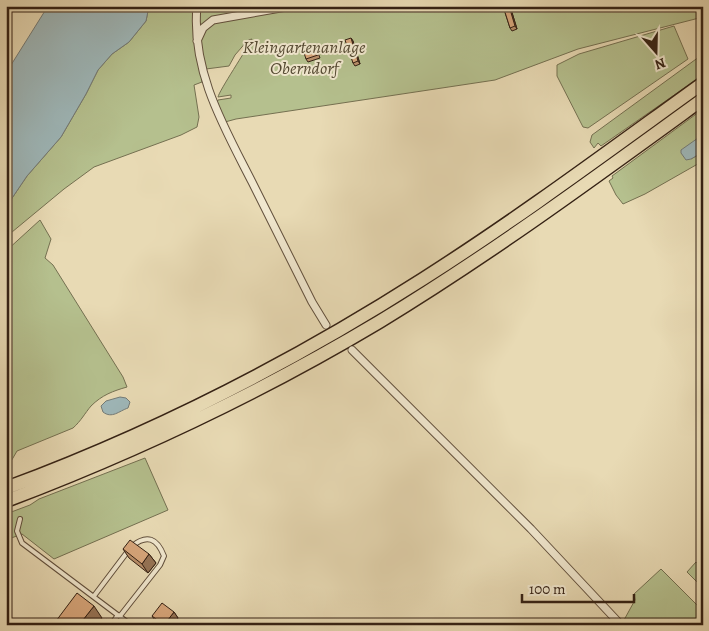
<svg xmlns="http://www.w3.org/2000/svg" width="709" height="631" font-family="Alegreya,serif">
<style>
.green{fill:#b5c08e;stroke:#747051}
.water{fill:#9eb7b9;stroke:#747b77}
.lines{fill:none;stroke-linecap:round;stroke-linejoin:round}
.service-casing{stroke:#614f3c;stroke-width:6}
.minor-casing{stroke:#614f3c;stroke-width:9}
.motorway-casing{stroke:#342114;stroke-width:15}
.service{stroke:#f0e7ce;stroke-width:4}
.minor{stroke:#f0e7ce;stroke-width:7}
.motorway{stroke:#e8dab4;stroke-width:12}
.wall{fill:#b98f6a;stroke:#342114}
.shaded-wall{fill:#967456;stroke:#342114}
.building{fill:#d7a67b;stroke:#342114}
.labels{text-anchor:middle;stroke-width:4;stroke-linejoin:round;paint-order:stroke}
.park-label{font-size:18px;font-style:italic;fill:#544932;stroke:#f0e7ce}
</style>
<rect width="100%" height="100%" fill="#e8dab4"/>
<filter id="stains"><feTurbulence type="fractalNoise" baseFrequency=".004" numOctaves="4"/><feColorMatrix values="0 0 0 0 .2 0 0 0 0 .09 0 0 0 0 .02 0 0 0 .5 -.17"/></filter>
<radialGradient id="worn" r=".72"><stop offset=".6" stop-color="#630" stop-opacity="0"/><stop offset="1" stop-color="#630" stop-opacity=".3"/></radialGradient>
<path class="green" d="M149 6H196L202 82 194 85 199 117 197 127 181 135 94 167 64 189 6 237V207L27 176 61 137 86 94 98 70 112 54 129 42 146 21Z
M198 6H271C246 11 225 12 202 25L198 22Z
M293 6H703V17L578 49 495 80 236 119 225 122 217 102 218 100 231 98V95L218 97C219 91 247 49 252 39L248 40 235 55 229 66 206 69 198 41C202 34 206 28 214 24 230 15 273 10 293 6Z
M674 26 688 59 588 128 583 127 557 76V65L579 54Z
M703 54V75L601 146 598 143 594 148 590 142 592 135Z
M703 109V138H698L691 159 703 152V161L645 194 623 204 616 195 609 181 613 178 612 176Z
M40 220 51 239 45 258 53 265 123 377 127 387C113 391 102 395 91 406 85 413 81 421 73 428L17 451 6 470V251Z
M145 458 168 510 54 559 22 534 6 540V514L30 505 39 499Z
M696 562 703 569V588L687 572Z
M661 569 703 611V625H626L624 620 635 600 634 594Z"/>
<path class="water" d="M48 6H149L146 21 129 42 112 54 98 70 86 94 61 137 27 176 6 207V73Z
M698 138H703V152L691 159 686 160 681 153V150Z
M120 397 126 398 130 402 128 408C119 411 112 419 103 412L101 406 106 401Z"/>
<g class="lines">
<defs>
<path id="service" d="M20 519 17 531 22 543 131 625
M94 596 128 551
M120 616 160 565 164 556C157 538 147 534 132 546
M111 625 118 615"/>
<path id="minor" d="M197 6C191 71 224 127 252 182 272 222 292 262 312 302L326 325
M197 41 203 28 213 20 292 6
M352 350 531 529 621 625"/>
<path id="motorway" d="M6 488C152 434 293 362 423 279 519 218 610 150 703 83
M6 501C135 452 260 393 379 322 491 254 597 176 703 99"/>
</defs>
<use href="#service" class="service-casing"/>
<use href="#minor" class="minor-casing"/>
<use href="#motorway" class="motorway-casing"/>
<use href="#service" class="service"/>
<use href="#minor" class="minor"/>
<use href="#motorway" class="motorway"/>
</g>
<path class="wall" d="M503 6H510L517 29 512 31 510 28Z
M351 38 353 41 360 64 355 66 353 63Z
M309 49 317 50 320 58 308 62 306 59Z
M123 549 149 554 156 563 148 573 129 558Z
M174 612 178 618 173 625H160L156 622 152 616Z"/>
<path class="shaded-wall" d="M509 6H510L517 29 515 26Z
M351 38 353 41 360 64 358 61Z
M149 554 156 563 148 573 142 564Z
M94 606 102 618 97 625H79Z
M174 612 178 618 173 625H164Z"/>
<path class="building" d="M503 6H509L515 26 510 28Z
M351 38 358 61 353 63 345 40Z
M307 46 308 49 315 47 318 55 306 59 302 47Z
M130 540 149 554 142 564 123 549Z
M77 593 94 606 79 625H53Z
M162 603 174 612 164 625 152 616Z
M106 619 113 625H102Z"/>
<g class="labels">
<g class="park-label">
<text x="304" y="53">Kleingartenanlage<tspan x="304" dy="21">Oberndorf</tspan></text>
</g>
</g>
<rect width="709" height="631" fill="none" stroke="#e8dab4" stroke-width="25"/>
<rect x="8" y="8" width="694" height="616" fill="none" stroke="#342114" stroke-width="2.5"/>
<rect x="12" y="12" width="684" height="606" fill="none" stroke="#342114"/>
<g transform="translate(656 52) rotate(160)" stroke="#f0e7ce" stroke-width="4" paint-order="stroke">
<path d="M0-4L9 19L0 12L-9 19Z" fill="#342114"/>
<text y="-8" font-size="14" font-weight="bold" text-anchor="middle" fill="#342114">N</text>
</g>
<path d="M522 594v8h112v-8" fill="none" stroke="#342114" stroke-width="2.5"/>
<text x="529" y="594" font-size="15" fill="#342114" stroke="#f0e7ce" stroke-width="4" paint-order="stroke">100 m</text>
<rect width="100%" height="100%" filter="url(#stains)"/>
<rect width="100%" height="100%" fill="url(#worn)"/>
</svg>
